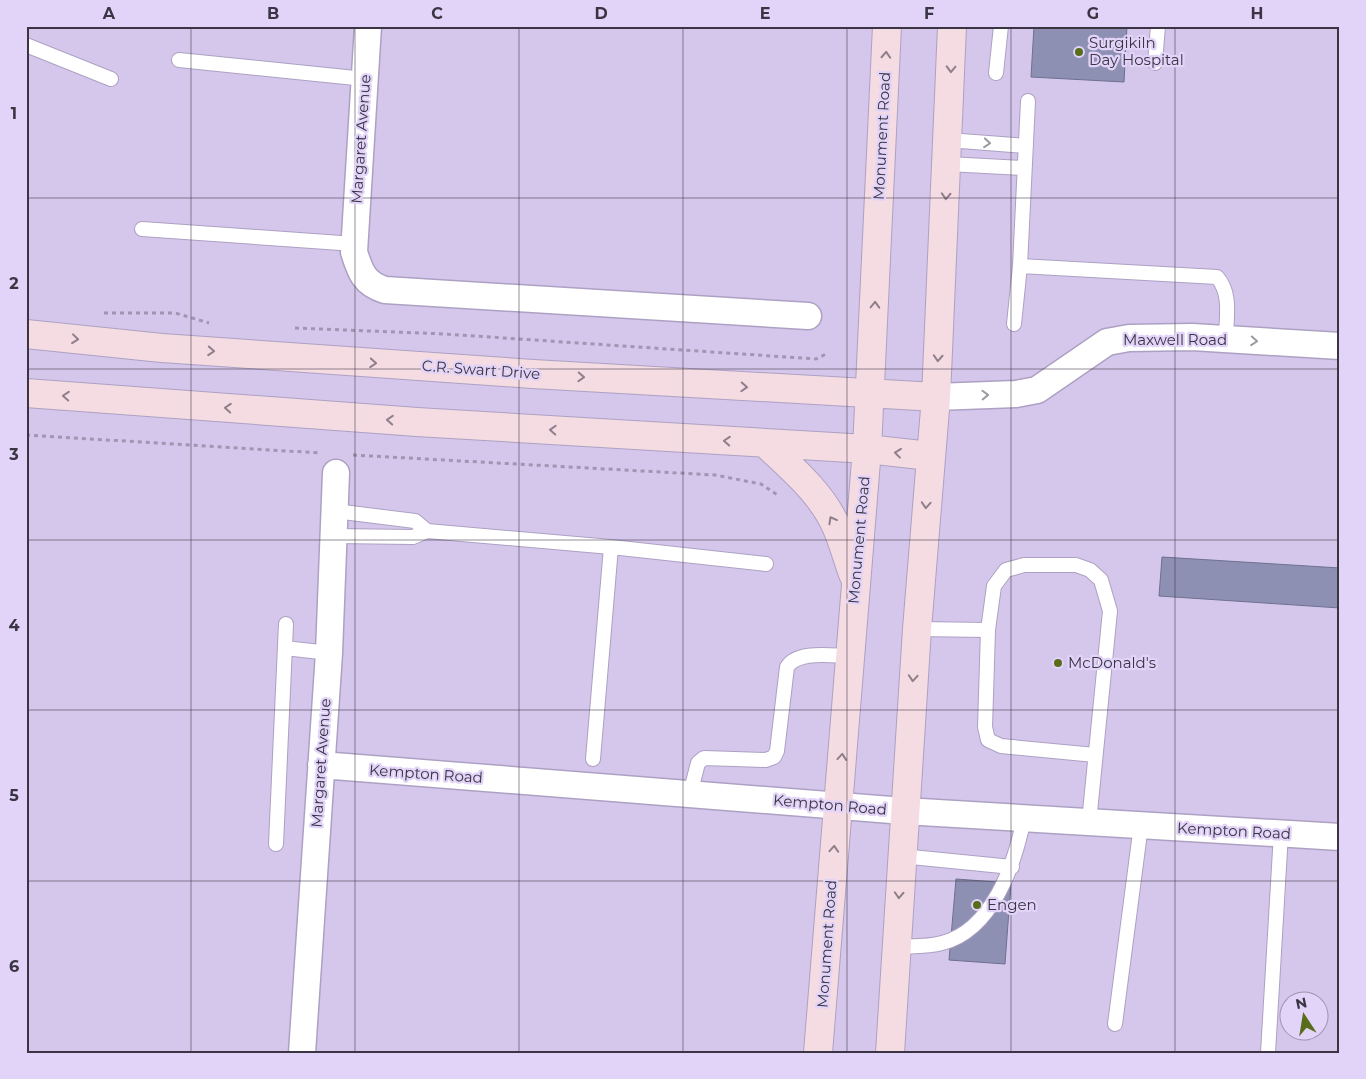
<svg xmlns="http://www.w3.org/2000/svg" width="1366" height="1079" font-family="Montserrat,sans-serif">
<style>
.building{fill:#8e90b3;stroke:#6e7091}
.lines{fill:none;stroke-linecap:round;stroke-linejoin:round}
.lane-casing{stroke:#ada1c3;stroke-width:16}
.street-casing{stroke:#ada1c3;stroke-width:29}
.secondary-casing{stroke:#ada1c3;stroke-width:30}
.path{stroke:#a096b3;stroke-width:3;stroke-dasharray:4 4;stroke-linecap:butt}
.lane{stroke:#fff;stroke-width:14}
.street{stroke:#fff;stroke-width:26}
.secondary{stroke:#f5dbe2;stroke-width:28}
.oneway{stroke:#8e7f8b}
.oneway2{stroke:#9c9aa1}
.grid{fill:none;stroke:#3a3443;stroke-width:1;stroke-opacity:0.55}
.poi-dot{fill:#596c1a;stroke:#e1d4f8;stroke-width:2}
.labels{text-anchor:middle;stroke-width:4.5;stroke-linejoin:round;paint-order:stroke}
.poi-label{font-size:15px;fill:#3a3443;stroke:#e1d4f8;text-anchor:start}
.street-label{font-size:15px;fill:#3a3443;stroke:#e1d4f8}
.neatline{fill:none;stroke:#3a3443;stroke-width:2}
.grid-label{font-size:16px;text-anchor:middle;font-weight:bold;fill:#3a3443}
</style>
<rect width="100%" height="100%" fill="#d4c7eb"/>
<path class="building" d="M1034 26H1127L1124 82 1031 77Z
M1162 557 1340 568V608L1159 596Z
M956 879 1011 883 1005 964 949 960Z"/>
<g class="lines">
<defs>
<path id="lane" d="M26 45 111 79
M179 60 365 79
M1155 63 1158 26
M996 73 1001 26
M948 140 1026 146
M947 164 1024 168
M142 229 355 244
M1020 266 1217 277C1232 294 1226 318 1226 339
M1014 324 1020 266 1028 101
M335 511 415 521 427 531
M334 536 413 537 427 531 611 547 766 564
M917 629 988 630
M285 648 329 653
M593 759 611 547
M690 794 698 763 704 758 766 760 774 757 777 751 787 667C798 650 831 656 850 656
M1089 822 1110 611 1101 580 1090 570 1076 565H1024L1006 570 994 586 988 630 985 727 988 740 1001 746 1095 755
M276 844 286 624
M901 856 1012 867
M896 947C912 946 927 947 942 943 993 930 1015 863 1024 818
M1115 1024 1141 825
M1268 1053 1281 833"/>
<path id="street" d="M368 26 354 252C360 271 364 284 385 290L808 316
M936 397 1016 394 1037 390 1107 342 1129 338 1192 337 1340 346
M321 765 904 811 1340 837
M302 1053 329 653 336 473"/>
<path id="secondary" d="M26 334 162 348 533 374 936 397
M26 393 417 422 867 449 930 456
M765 443C791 468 821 492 836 526 843 541 847 558 853 574
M818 1053 867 449 887 26
M890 1053 917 629 936 397 952 26"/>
</defs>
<use href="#lane" class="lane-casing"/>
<use href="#street" class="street-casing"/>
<use href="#secondary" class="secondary-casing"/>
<path class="path" d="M104 313H175L209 323
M295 328 445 334 816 359 828 353
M26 435 320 453
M353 455 715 475 761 484 779 496"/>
<use href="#lane" class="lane"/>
<use href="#street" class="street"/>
<use href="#secondary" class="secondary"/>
</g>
<defs><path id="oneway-chevron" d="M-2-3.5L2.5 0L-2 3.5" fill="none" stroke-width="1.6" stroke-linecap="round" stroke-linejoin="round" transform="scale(1.25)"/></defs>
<g class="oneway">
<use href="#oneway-chevron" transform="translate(886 55) rotate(-87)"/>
<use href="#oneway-chevron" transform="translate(951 69) rotate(92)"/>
<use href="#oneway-chevron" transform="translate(946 196) rotate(93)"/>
<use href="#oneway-chevron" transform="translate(875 305) rotate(-88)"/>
<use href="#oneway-chevron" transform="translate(75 339) rotate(6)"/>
<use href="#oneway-chevron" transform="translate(211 351) rotate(4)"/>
<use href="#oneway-chevron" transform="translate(938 358) rotate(93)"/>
<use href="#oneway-chevron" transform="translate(373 363) rotate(4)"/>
<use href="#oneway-chevron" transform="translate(581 377) rotate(3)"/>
<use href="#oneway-chevron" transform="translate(744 387) rotate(3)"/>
<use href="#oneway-chevron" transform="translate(66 396) rotate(-176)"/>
<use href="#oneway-chevron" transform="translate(228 408) rotate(-176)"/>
<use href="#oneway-chevron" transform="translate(390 420) rotate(-176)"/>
<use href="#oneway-chevron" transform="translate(553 430) rotate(-177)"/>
<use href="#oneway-chevron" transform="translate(727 441) rotate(-176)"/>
<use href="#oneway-chevron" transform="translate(898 453) rotate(-173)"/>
<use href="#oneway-chevron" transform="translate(926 505) rotate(94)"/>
<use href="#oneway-chevron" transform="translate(832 520) rotate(-119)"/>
<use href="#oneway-chevron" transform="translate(913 678) rotate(94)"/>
<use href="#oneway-chevron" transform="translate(842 757) rotate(-85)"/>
<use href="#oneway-chevron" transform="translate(834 849) rotate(-86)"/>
<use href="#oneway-chevron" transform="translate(899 895) rotate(93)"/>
</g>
<g class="oneway2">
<use href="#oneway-chevron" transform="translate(987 143) rotate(5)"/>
<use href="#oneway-chevron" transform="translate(1254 341) rotate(4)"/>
<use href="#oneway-chevron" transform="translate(985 395) rotate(-2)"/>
</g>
<path class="grid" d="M191 26V1053M355 26V1053M519 26V1053M683 26V1053M847 26V1053M1011 26V1053M1175 26V1053M26 198H1340M26 369H1340M26 540H1340M26 710H1340M26 881H1340"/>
<g class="poi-dot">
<circle cx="1079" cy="52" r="5"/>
<circle cx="1058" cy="663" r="5"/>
<circle cx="977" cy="905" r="5"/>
</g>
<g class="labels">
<g class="poi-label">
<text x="1089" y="48">Surgikiln<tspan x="1089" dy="17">Day Hospital</tspan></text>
<text x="1068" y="668">McDonald's</text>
<text x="987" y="910">Engen</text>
</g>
<g class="street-label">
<text transform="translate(882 136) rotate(-87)" y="5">Monument Road</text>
<text transform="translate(361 139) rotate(-86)" y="5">Margaret Avenue</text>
<text x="1175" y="345">Maxwell Road</text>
<text transform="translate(481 370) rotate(4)" y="5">C.R. Swart Drive</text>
<text transform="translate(859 540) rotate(-85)" y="5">Monument Road</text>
<text transform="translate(321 763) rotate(-86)" y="5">Margaret Avenue</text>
<text transform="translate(426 774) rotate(4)" y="5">Kempton Road</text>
<text transform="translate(830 805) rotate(5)" y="5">Kempton Road</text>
<text transform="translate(1234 831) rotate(3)" y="5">Kempton Road</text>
<text transform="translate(827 944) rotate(-86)" y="5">Monument Road</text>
</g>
</g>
<rect width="1366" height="1079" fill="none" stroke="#e1d4f8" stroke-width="55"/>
<g transform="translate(1304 1016) rotate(348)"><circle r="24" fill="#e1d4f8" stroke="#9e94b0"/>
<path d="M0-4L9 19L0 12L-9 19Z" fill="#596c1a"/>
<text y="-8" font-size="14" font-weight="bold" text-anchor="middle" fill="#3a3443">N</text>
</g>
<rect x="28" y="28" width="1310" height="1024" class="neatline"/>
<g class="grid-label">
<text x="109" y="19">A</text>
<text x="273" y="19">B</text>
<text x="437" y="19">C</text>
<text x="601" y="19">D</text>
<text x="765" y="19">E</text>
<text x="929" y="19">F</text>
<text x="1093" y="19">G</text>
<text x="1257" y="19">H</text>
<text x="14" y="119">1</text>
<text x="14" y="289">2</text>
<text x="14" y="460">3</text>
<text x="14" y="631">4</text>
<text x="14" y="801">5</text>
<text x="14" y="972">6</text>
</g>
</svg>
